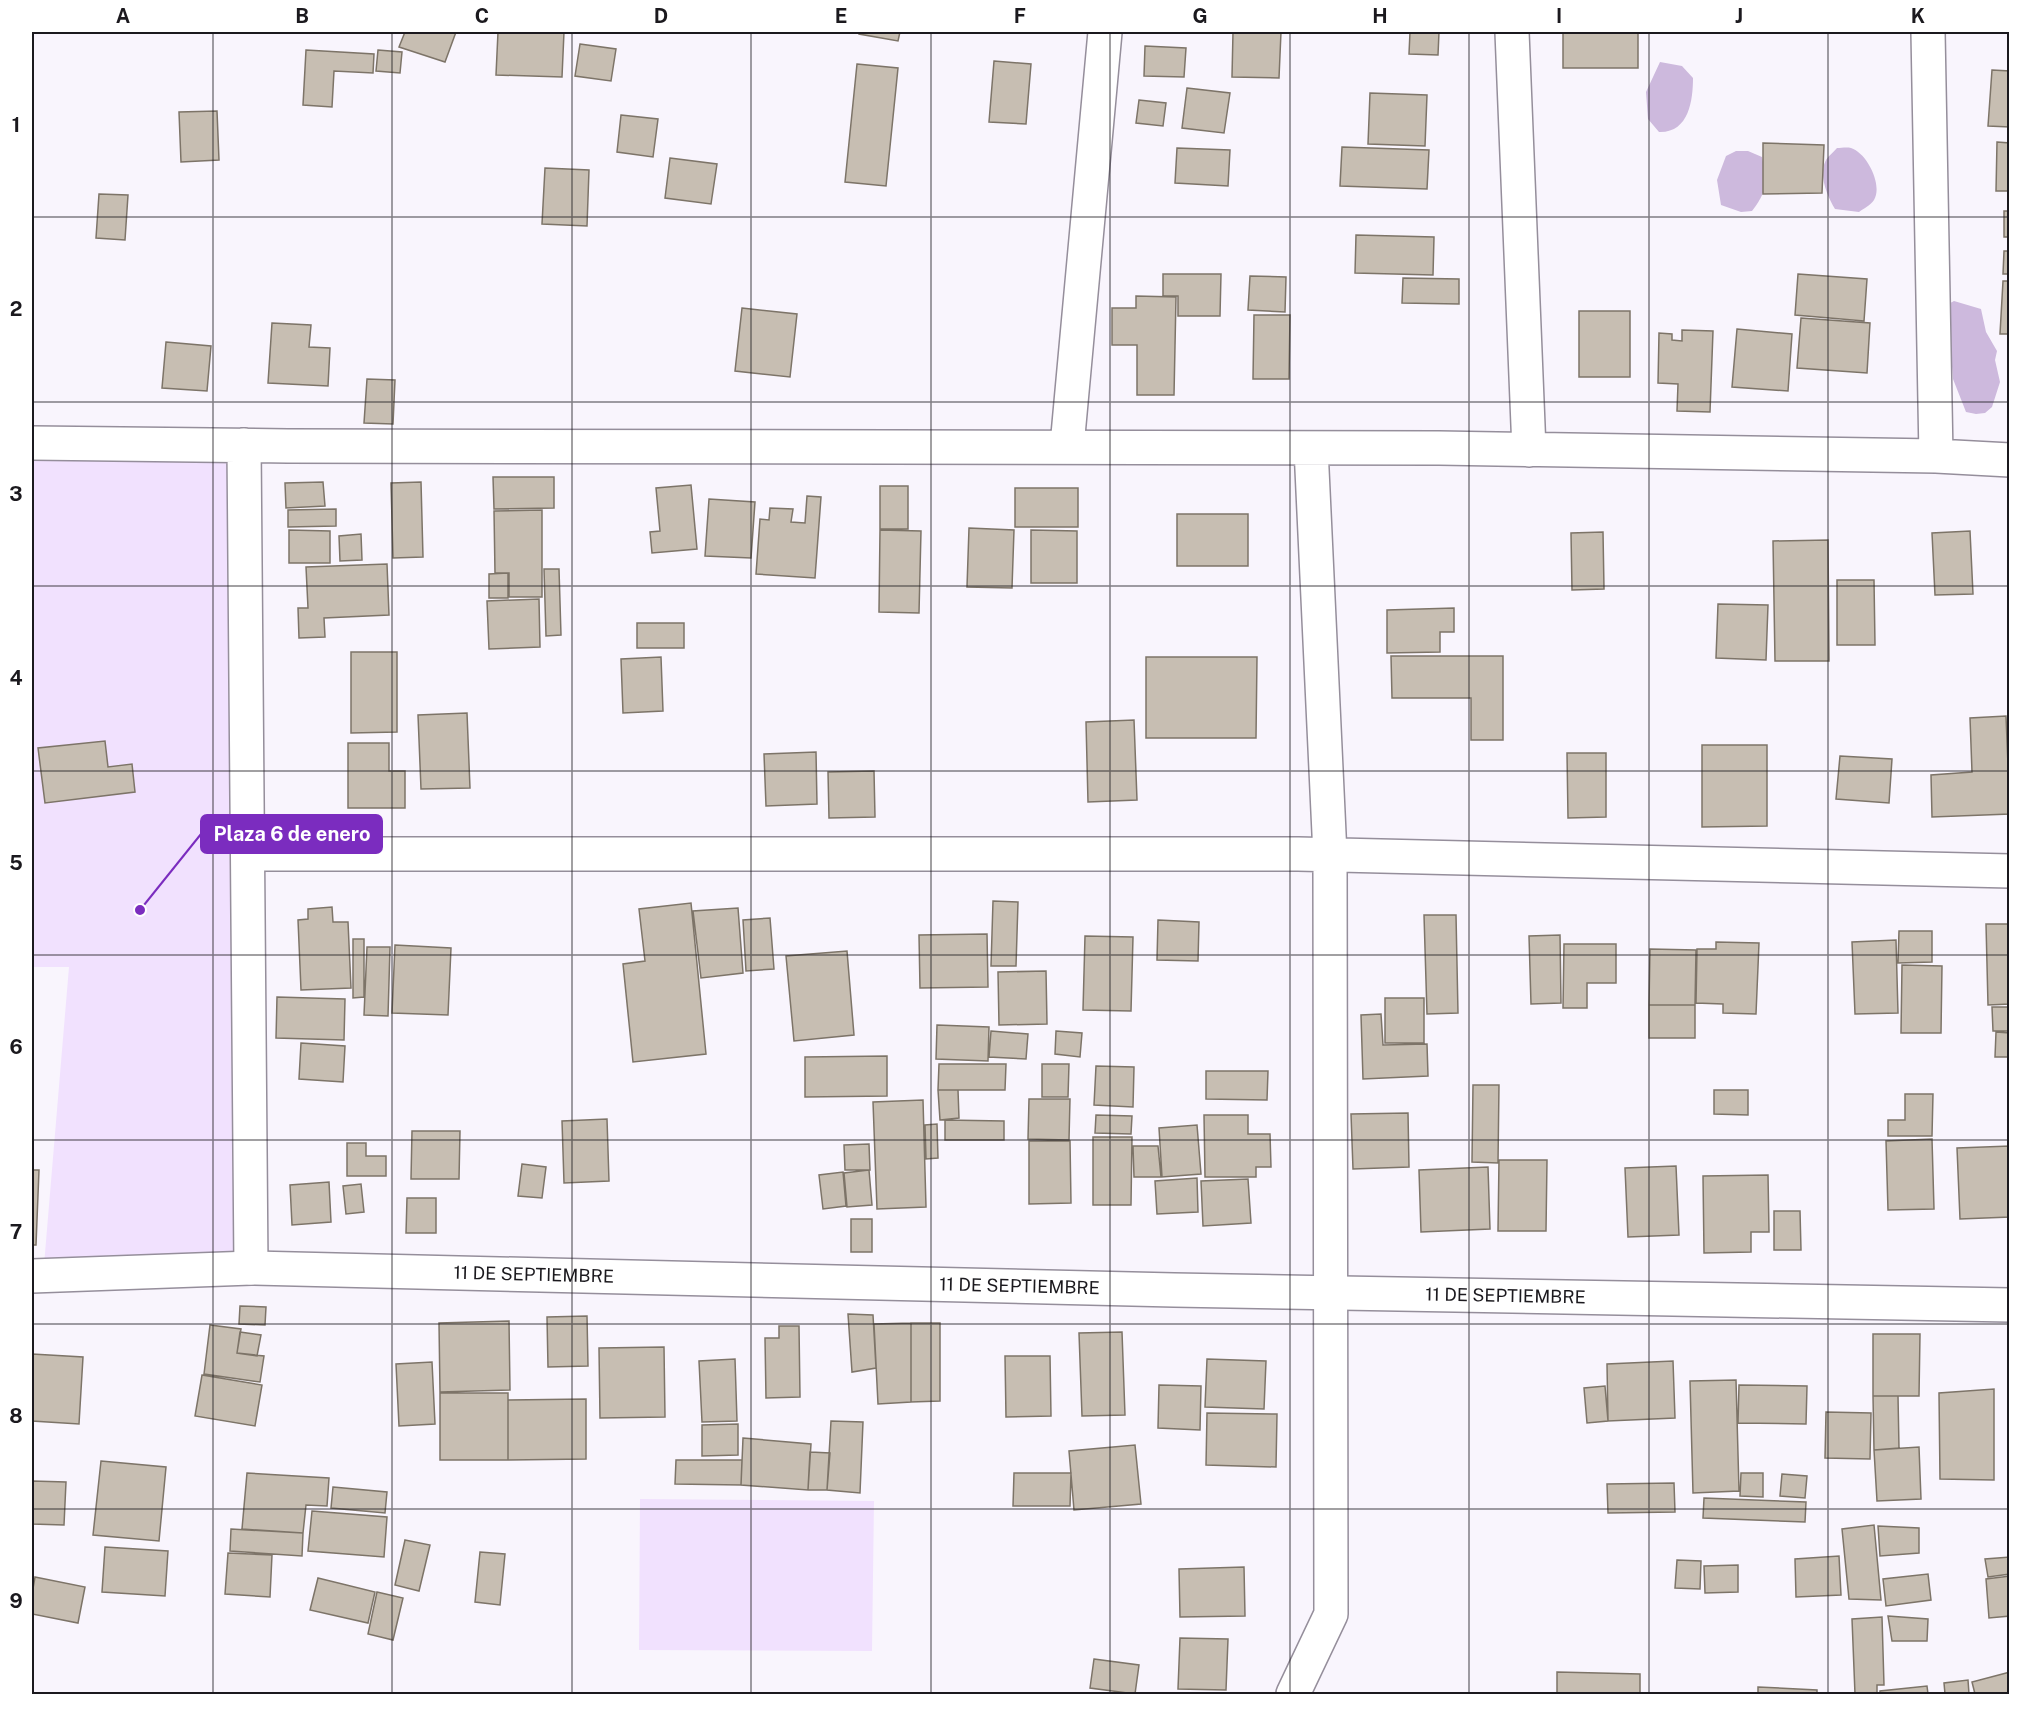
<svg xmlns="http://www.w3.org/2000/svg" width="2041" height="1726" font-family="'Public Sans',sans-serif">
<style>
.green{fill:#f1e1fe}
.forest{fill:#cdb9dd}
.building{fill:#c7beb2;stroke:#7d7468;stroke-width:1.5}
.lines{fill:none;stroke-linecap:round;stroke-linejoin:round}
.street-casing{stroke:#958e9b;stroke-width:36}
.secondary-casing{stroke:#958e9b;stroke-width:36}
.street{stroke:#fff;stroke-width:33}
.secondary{stroke:#fff;stroke-width:33}
.grid{fill:none;stroke:#1b191e;stroke-width:1.5;stroke-opacity:0.55}
.labels{text-anchor:middle;stroke-width:4.5;stroke-linejoin:round;paint-order:stroke}
.street-label{font-size:18px;fill:#1b191e;stroke:#fff}
.leader{fill:none;stroke:#7b2cbf;stroke-width:2}
.callout-dot{fill:#7b2cbf;stroke:#fff;stroke-width:2}
.callout{fill:#7b2cbf;stroke:#7b2cbf;stroke-width:2}
.callout-label{font-size:20px;text-anchor:middle;font-weight:bold;fill:#fff}
.neatline{fill:none;stroke:#1b191e;stroke-width:2}
.grid-label{font-size:20px;text-anchor:middle;font-weight:bold;fill:#1b191e}
</style>
<rect width="100%" height="100%" fill="#f9f5fd"/>
<path class="green" d="M32 443 244 445 251 1268 43 1277 69 967H32Z
M640 1499 874 1501 872 1651 639 1650Z"/>
<path class="forest" d="M1660 62 1682 66 1693 78C1693 100 1689 133 1659 132L1648 119 1646 92Z
M1837 148C1841 148 1847 147 1851 148 1867 153 1883 185 1874 200 1871 205 1863 209 1859 212L1835 209C1827 196 1818 174 1826 160 1829 155 1834 152 1837 148Z
M1736 151H1748L1762 157C1767 181 1768 191 1752 211L1741 212 1721 205 1717 180 1726 156Z
M1954 301 1981 309 1986 332 1997 351 1995 360 2000 382 1992 407 1985 413 1976 414 1966 412 1953 379 1951 354 1936 346 1937 310Z"/>
<path class="building" d="M405 32H456L445 62 399 47Z
M498 32H564L562 77 496 75Z
M859 32H900L898 41 859 34Z
M1233 32H1281L1279 78 1232 77Z
M1392 32H1439L1438 55 1409 54 1410 32Z
M1563 32H1638V68H1563Z
M580 44 616 49 611 81 575 76Z
M1145 46 1186 48 1184 77 1144 76Z
M306 50 374 54 373 73 334 71 332 107 303 105Z
M378 50 402 52 400 73 376 71Z
M994 61 1031 64 1026 124 989 122Z
M857 64 898 68 886 186 845 182Z
M1992 70 2010 71V127L1988 126Z
M1187 88 1230 93 1224 133 1182 128Z
M1370 93 1427 95 1425 146 1368 144Z
M1139 100 1166 103 1163 126 1136 123Z
M217 111 219 160 181 162 179 112Z
M621 115 658 119 653 157 617 152Z
M1997 142 2010 143V191H1996Z
M1763 143 1824 145 1822 193 1763 194Z
M1342 147 1429 150 1427 189 1340 186Z
M1177 148 1230 150 1228 186 1175 183Z
M670 158 717 164 711 204 665 198Z
M545 168 589 170 587 226 542 224Z
M99 194 128 195 125 240 96 238Z
M2004 211H2010V237H2004Z
M1356 235 1434 237 1433 275 1355 273Z
M2004 251H2010V274H2003Z
M1163 274H1221L1220 316H1178V296H1163Z
M1798 274 1867 279 1864 321 1795 315Z
M1250 276 1286 277 1285 312 1248 310Z
M1403 278 1459 279V304L1402 303Z
M2003 281H2010V351H2008L2009 334H2000Z
M1136 296 1176 297 1174 395H1137V345H1112V308H1136Z
M742 308 797 314 790 377 735 371Z
M1579 311H1630V377H1579Z
M1254 315H1290L1289 379H1253Z
M1801 318 1870 323 1867 373 1797 368Z
M272 323 311 325 309 347 330 348 328 386 268 383Z
M1737 329 1792 334 1788 391 1732 387Z
M1682 330 1713 331 1710 412 1677 411 1678 384 1658 383 1659 333 1672 334V340L1682 341Z
M166 342 211 346 207 391 162 388Z
M367 379 395 380 393 424 364 423Z
M493 477H554V508L494 509Z
M323 482 325 506 286 508 285 483Z
M421 482 423 557 393 558 391 483Z
M691 485 697 549 652 553 650 532 660 531 656 488Z
M880 486H908V529H880Z
M1015 488H1078V527H1015Z
M807 496 821 497 815 578 756 574 760 519 769 520 770 508 793 509 791 522 805 523Z
M709 499 755 502 751 558 705 556Z
M336 509V526L288 527V510Z
M542 510V597H509V573H495L494 511Z
M1177 514H1248V566H1177Z
M969 528 1014 530 1012 588 967 587Z
M289 530 330 531V563H289Z
M880 530 921 531 919 613 879 612Z
M1031 530 1077 531V583H1031Z
M1970 531 1973 594 1935 595 1932 533Z
M1603 532 1604 589 1572 590 1571 533Z
M361 534 362 560 340 561 339 536Z
M1828 540 1829 661H1775L1773 541Z
M387 564 389 615 324 618 325 637 299 638 298 608H308L306 567Z
M544 569H559L561 635 546 636Z
M508 573V598H489V574Z
M1837 580H1874L1875 645H1837Z
M539 599 540 647 489 649 487 601Z
M1718 604 1768 605 1766 660 1716 658Z
M1454 608V632H1440V652L1387 653V610Z
M637 623H684V648H637Z
M351 652H397V732L351 733Z
M1391 656H1503V740H1471V698H1392Z
M661 657 663 711 623 713 621 659Z
M1146 657H1257L1256 738H1146Z
M467 713 470 788 421 789 418 715Z
M2006 716 2010 814 1932 817 1931 775 1972 772 1970 718Z
M1134 720 1137 800 1088 802 1086 722Z
M105 741 108 767 132 764 135 792 45 803 38 748Z
M348 743H389V771H405V808H348Z
M1702 745H1767V826L1702 827Z
M816 752 817 804 766 806 764 754Z
M1567 753H1606V817L1568 818Z
M1840 756 1892 759 1889 803 1836 799Z
M874 771 875 817 829 818 828 772Z
M993 901 1018 902 1016 966H991Z
M691 903 706 1054 633 1062 623 964 645 961 639 909Z
M332 907 333 922H348L351 988 301 990 298 920 308 919V909Z
M738 908 743 973 701 978 693 911Z
M1424 915H1456L1458 1013 1427 1014Z
M770 918 774 969 746 971 743 920Z
M1158 920 1199 922 1198 961 1157 960Z
M1986 924H2010V1004L1988 1005Z
M1899 931H1932V962L1898 963Z
M987 934 988 987 920 988 919 935Z
M1560 935 1561 1003 1531 1004 1529 936Z
M1085 936 1133 937 1131 1011 1083 1010Z
M353 939H364V997L353 998Z
M1896 940 1898 1013 1855 1014 1852 942Z
M1716 942 1759 943 1756 1014 1723 1013V1004L1696 1003 1697 949H1716Z
M1564 944H1616V983H1587V1008H1563Z
M395 945 451 948 448 1015 392 1013Z
M367 947H390L388 1016 364 1015Z
M1650 949 1696 950 1695 1005H1649Z
M847 951 854 1035 794 1041 786 956Z
M1902 965 1942 966 1941 1033H1901Z
M1046 971 1047 1024 999 1025 998 972Z
M277 997 345 999 344 1040 276 1038Z
M1385 998H1424V1043H1385Z
M1649 1005H1695V1038H1649Z
M1992 1007H2010V1031H1993Z
M1381 1014 1383 1045 1427 1044 1428 1076 1363 1079 1361 1015Z
M937 1025 989 1027 988 1061 936 1059Z
M991 1031 1028 1034 1026 1059 989 1057Z
M1056 1031 1082 1033 1080 1057 1055 1054Z
M1996 1032 2010 1033V1057H1995Z
M301 1043 345 1046 343 1082 299 1079Z
M887 1056V1096L805 1097V1057Z
M939 1064H1006L1005 1090H938Z
M1042 1064H1069L1068 1097H1042Z
M1096 1066 1134 1067 1133 1107 1094 1105Z
M1206 1071H1268L1267 1100 1206 1099Z
M1473 1085H1499L1498 1163 1472 1162Z
M938 1090H958L959 1118 940 1120Z
M1714 1090H1748V1115L1714 1114Z
M1905 1094H1933L1932 1136H1888V1120H1905Z
M1029 1099H1070L1069 1140 1028 1139Z
M923 1100 926 1207 877 1209 873 1102Z
M1408 1113 1409 1167 1353 1169 1351 1114Z
M1096 1115 1132 1116 1131 1134 1095 1133Z
M1204 1115H1248V1134H1270L1271 1167H1256V1177H1205Z
M607 1119 609 1181 564 1183 562 1121Z
M945 1120 1004 1121V1140H945Z
M937 1124 938 1158 926 1159 925 1125Z
M1197 1125 1201 1174 1162 1177 1159 1128Z
M412 1131H460L459 1179H411Z
M1093 1137H1132L1131 1205H1093Z
M1932 1139 1934 1209 1888 1210 1886 1141Z
M1029 1141H1070L1071 1203 1029 1204Z
M347 1143H366V1156H386V1176H347Z
M869 1144 870 1170H845L844 1145Z
M1133 1146H1158L1161 1177H1134Z
M2010 1146V1217L1960 1219 1957 1148Z
M1499 1160H1547L1546 1231H1498Z
M522 1164 546 1167 542 1198 518 1196Z
M1676 1166 1679 1235 1628 1237 1625 1168Z
M1488 1167 1490 1229 1421 1232 1419 1170Z
M32 1170H39L36 1245H32Z
M869 1170 872 1205 847 1207 844 1173Z
M843 1172 846 1206 823 1209 819 1175Z
M1768 1175 1769 1232H1751V1252L1704 1253 1703 1176Z
M1197 1178 1198 1212 1157 1214 1155 1181Z
M1248 1179 1251 1223 1203 1226 1201 1181Z
M329 1182 331 1222 292 1225 290 1185Z
M361 1184 364 1212 346 1214 343 1186Z
M407 1198H436V1233H406Z
M1774 1211H1800L1801 1250H1774Z
M851 1219H872V1252H851Z
M240 1306 266 1307 265 1325 239 1324Z
M848 1314 873 1315 876 1368 852 1372Z
M587 1316 588 1366 548 1367 547 1317Z
M509 1321 510 1390 440 1392 439 1323Z
M911 1323H940V1401L911 1402Z
M911 1323V1402L878 1404 874 1324Z
M210 1325 241 1329 237 1353 264 1356 260 1382 204 1374Z
M779 1326H799L800 1397 766 1398 765 1338H779Z
M240 1332 261 1335 257 1356 237 1353Z
M1122 1332 1125 1415 1082 1416 1079 1333Z
M1873 1334H1920L1919 1396H1873Z
M664 1347 665 1417 600 1418 599 1348Z
M32 1354 83 1357 79 1424 32 1421Z
M1005 1356H1050L1051 1416 1006 1417Z
M735 1359 737 1421 702 1422 699 1361Z
M1207 1359 1266 1361 1264 1409 1205 1407Z
M1673 1361 1675 1418 1608 1421 1607 1364Z
M432 1362 435 1424 399 1426 396 1364Z
M202 1375 262 1385 255 1426 195 1416Z
M1736 1380 1739 1491 1693 1493 1690 1381Z
M1159 1385 1201 1386 1200 1430 1158 1428Z
M1739 1385 1807 1386 1806 1424 1738 1423Z
M1605 1386 1608 1421 1587 1423 1584 1388Z
M1994 1389V1480L1940 1479 1939 1393Z
M440 1393H508V1460H440Z
M1873 1396H1898L1899 1448 1874 1450Z
M586 1399V1459L508 1460V1400Z
M1826 1412 1871 1413 1870 1459 1825 1458Z
M1207 1413 1277 1414 1276 1467 1206 1465Z
M831 1421 863 1422 860 1493 827 1490Z
M738 1424V1455L702 1456V1425Z
M743 1438 811 1444 808 1490 741 1485Z
M1135 1445 1141 1504 1074 1510 1069 1451Z
M1919 1447 1921 1499 1877 1501 1874 1450Z
M810 1452 830 1453 827 1490H808Z
M676 1460H742L741 1485 675 1484Z
M101 1461 166 1467 159 1541 93 1535Z
M247 1473 329 1478 327 1506 306 1505 303 1533 242 1529Z
M1014 1473H1071L1070 1506H1013Z
M1741 1473H1763V1497L1740 1496Z
M1782 1474 1807 1476 1805 1498 1780 1496Z
M32 1481 66 1482 64 1525 32 1524Z
M1674 1483 1675 1512 1608 1513 1607 1484Z
M333 1487 387 1492 385 1513 331 1508Z
M1704 1498 1806 1502 1805 1522 1703 1518Z
M312 1511 387 1517 384 1557 308 1551Z
M1874 1525 1881 1600 1849 1599 1842 1529Z
M1878 1526 1919 1528V1553L1880 1556Z
M231 1529 303 1533 302 1556 230 1551Z
M405 1540 430 1545 419 1591 395 1585Z
M105 1547 168 1551 165 1596 102 1592Z
M480 1552 505 1554 500 1605 475 1602Z
M228 1553 272 1555 270 1597 225 1594Z
M1839 1556 1841 1595 1796 1597 1795 1559Z
M2010 1557V1574L1988 1577 1985 1559Z
M1677 1560 1701 1561 1700 1589 1675 1588Z
M1738 1565V1592L1705 1593 1704 1566Z
M1244 1567 1245 1616 1180 1617 1179 1569Z
M1928 1574 1931 1600 1886 1606 1883 1579Z
M2010 1576V1616L1989 1618 1986 1579Z
M35 1577 85 1587 78 1623 32 1614V1594Z
M318 1578 375 1592 368 1623 310 1610Z
M377 1592 403 1598 393 1640 368 1634Z
M1888 1616 1928 1619 1927 1641H1892Z
M1882 1617 1884 1685H1877V1694H1855L1852 1619Z
M1180 1638 1228 1639 1226 1690 1178 1689Z
M1094 1659 1139 1665 1135 1694 1090 1688Z
M1557 1672 1640 1674V1694H1557Z
M2010 1672V1694H1975L1972 1682Z
M1968 1680 1969 1694H1945L1944 1683Z
M1927 1686 1928 1694H1880V1691Z
M1758 1687 1817 1690V1694H1758Z"/>
<g class="lines">
<defs>
<path id="street" d="M1512 32 1529 450
M1928 32 1936 456
M32 443 288 446 1439 448 1936 456 2010 460
M244 445 251 1268
M1067 446 1105 32
M249 854H1298L2010 871
M1293 1694 1331 1614 1330 855 1311 448"/>
<g id="secondary">
<path id="s1" d="M32 1276 251 1268 1174 1290 2010 1305"/>
</g>
</defs>
<use href="#street" class="street-casing"/>
<use href="#secondary" class="secondary-casing"/>
<use href="#street" class="street"/>
<use href="#secondary" class="secondary"/>
</g>
<path class="grid" d="M213 32V1694M392 32V1694M572 32V1694M751 32V1694M931 32V1694M1110 32V1694M1290 32V1694M1469 32V1694M1649 32V1694M1828 32V1694M32 217H2010M32 402H2010M32 586H2010M32 771H2010M32 955H2010M32 1140H2010M32 1324H2010M32 1509H2010"/>
<g class="labels">
<g class="street-label">
<text dy="6" stroke="none"><textPath href="#s1" startOffset="502">11 DE SEPTIEMBRE</textPath></text>
<text dy="6" stroke="none"><textPath href="#s1" startOffset="988">11 DE SEPTIEMBRE</textPath></text>
<text dy="6" stroke="none"><textPath href="#s1" startOffset="1474">11 DE SEPTIEMBRE</textPath></text>
</g>
</g>
<path class="leader" d="M140 910L201 834"/>
<circle class="callout-dot" cx="140" cy="910" r="6"/>
<rect class="callout" x="201" y="815" width="181" height="38" rx="6"/>
<g class="callout-label">
<text x="292" y="841">Plaza 6 de enero</text>
</g>
<rect width="2041" height="1726" fill="none" stroke="#ffffff" stroke-width="66"/>
<rect x="33" y="33" width="1975" height="1660" class="neatline"/>
<g class="grid-label">
<text x="123" y="23">A</text>
<text x="302" y="23">B</text>
<text x="482" y="23">C</text>
<text x="661" y="23">D</text>
<text x="841" y="23">E</text>
<text x="1020" y="23">F</text>
<text x="1200" y="23">G</text>
<text x="1380" y="23">H</text>
<text x="1559" y="23">I</text>
<text x="1739" y="23">J</text>
<text x="1918" y="23">K</text>
<text x="16" y="132">1</text>
<text x="16" y="316">2</text>
<text x="16" y="501">3</text>
<text x="16" y="685">4</text>
<text x="16" y="870">5</text>
<text x="16" y="1054">6</text>
<text x="16" y="1239">7</text>
<text x="16" y="1423">8</text>
<text x="16" y="1608">9</text>
</g>
</svg>
